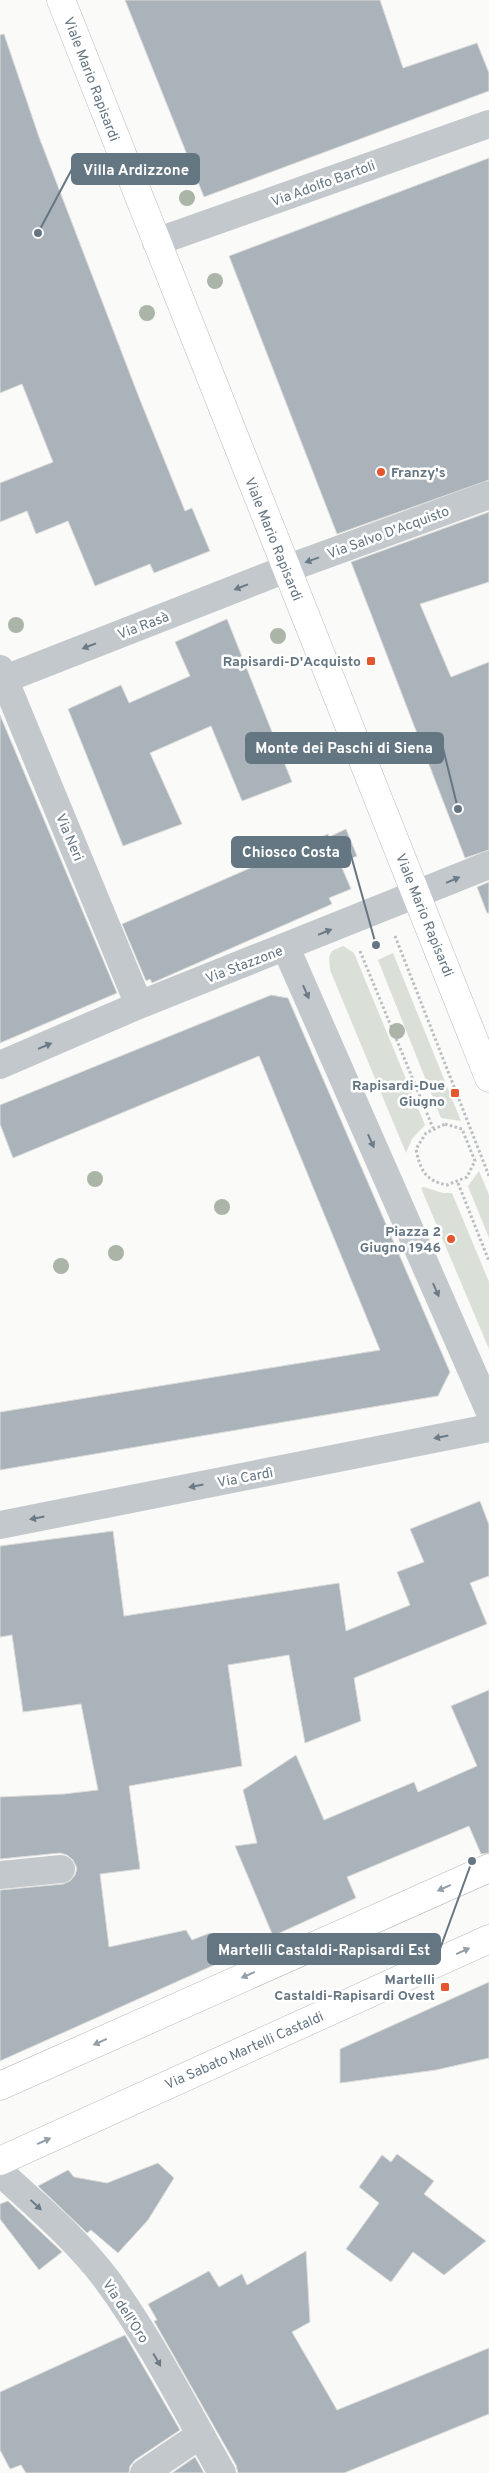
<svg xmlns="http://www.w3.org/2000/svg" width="489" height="2473" font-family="Overpass,sans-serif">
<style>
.green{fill:#dadfd7}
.building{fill:#aab3b9;stroke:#dcdcda}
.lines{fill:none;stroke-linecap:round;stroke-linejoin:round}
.major-casing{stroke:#b5babe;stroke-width:29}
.path{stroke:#bbbfc2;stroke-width:3;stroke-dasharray:2.5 2.5;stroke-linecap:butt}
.minor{stroke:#c3c8cc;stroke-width:28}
.major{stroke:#fff;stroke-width:28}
.tree{fill:#aab4a7}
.oneway{fill:#6a7a87}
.oneway2{fill:#939fa8}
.poi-dot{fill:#e4572e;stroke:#fff;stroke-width:2}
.labels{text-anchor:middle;stroke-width:5;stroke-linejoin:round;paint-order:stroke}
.street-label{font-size:14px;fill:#657683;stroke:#fff}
.poi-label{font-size:14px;font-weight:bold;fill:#657683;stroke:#fff;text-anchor:end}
.leader{fill:none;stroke:#657683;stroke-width:2}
.callout-dot{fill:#657683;stroke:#fff;stroke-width:2}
.callout{fill:#657683;stroke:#657683;stroke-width:2}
.callout-label{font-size:15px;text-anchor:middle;font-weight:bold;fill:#fff}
</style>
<rect width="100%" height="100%" fill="#fafaf8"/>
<path class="green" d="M343 946 354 953 425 1125 412 1139 406 1153 330 970 329 957 332 951Z
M393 953 461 1121 441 1118 378 960Z
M479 1171 489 1195V1238L468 1186Z
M424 1187 443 1193H452L489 1282V1349L421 1188Z"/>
<path class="building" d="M125 0H380L403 68 477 43 489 73V91L204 197Z
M4 34 39 137 140 400 185 511 192 508 210 551 154 573 150 564 95 586 68 521 36 534 27 511 0 522V483L53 462 22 384 0 393V35Z
M489 158V480L337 534 229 256Z
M489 512V582L420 604 451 677 489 662V850L465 858 351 562Z
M227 619 292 782 242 801 211 726 150 753 182 824 123 846 68 709 121 685 129 703 190 676 175 642Z
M0 715 117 993 0 1043Z
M346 829 357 856 340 863 351 889 329 898 332 904 152 983 150 979 146 981 122 924 328 834 329 837Z
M489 882V913H487L477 887Z
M271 995 288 998 450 1372 438 1396 0 1470V1412L380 1350 259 1056 13 1158 0 1124V1105Z
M480 1501 489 1525V1576L470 1583 487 1624 354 1678 361 1721 305 1743 289 1655 228 1665 242 1766 129 1786 140 1869 100 1874 109 1947 186 1930 192 1940 210 1933 223 1961 0 2061V1890L63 1884 70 1881 75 1875 77 1868 73 1860 67 1855 60 1853 0 1859V1797L64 1794 98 1790 81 1704 23 1712 12 1635 0 1637V1546L113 1531 124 1616 339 1583 346 1631 410 1605 397 1572 424 1562 410 1529Z
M489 1690V1853L481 1854 469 1826 347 1877 356 1898 273 1936 235 1846 257 1843 243 1790 296 1755 324 1820 414 1782 418 1792 477 1766 451 1706Z
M489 1982V2058L436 2070 340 2083V2049Z
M397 2154 434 2181 424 2194 486 2241 444 2275 413 2252 391 2282 346 2249 379 2203 359 2187 382 2155 391 2162Z
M158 2163 174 2178 148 2220 118 2253 91 2230 87 2233 38 2186 68 2170 74 2177 107 2183Z
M8 2201 62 2252 39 2270 0 2219V2204Z
M306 2251 310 2322 292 2332 337 2410 489 2348V2414L344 2473H238L236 2465 154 2321 157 2320 148 2304 209 2271 219 2287 242 2274 247 2285Z
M125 2335 180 2430 135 2460 130 2466 129 2473H26L21 2465 10 2469 0 2450V2392Z
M195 2457 204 2473H172Z"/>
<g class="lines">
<defs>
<path id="major" d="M61 0 489 1078
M0 2086 489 1868
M0 2161 489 1939"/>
</defs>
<use href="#major" class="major-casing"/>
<path class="path" d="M395 936 489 1176
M360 951 433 1128
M445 1124 462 1129 475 1161 467 1177 447 1185C425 1181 420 1169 416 1149L426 1133Z
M458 1183 489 1261"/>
<path class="minor" d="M156 242 489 124
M0 669 139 1005
M0 681 286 569 489 495
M286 948 489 1410
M0 1065 139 1005 489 865
M0 1525 489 1428
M0 1875 61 1869
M0 2172C37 2206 77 2240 107 2280 151 2340 185 2408 222 2473
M144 2473 200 2435"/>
<use href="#major" class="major"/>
</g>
<g class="tree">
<circle cx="187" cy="198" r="8"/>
<circle cx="215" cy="281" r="8"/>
<circle cx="147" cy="313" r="8"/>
<circle cx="16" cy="625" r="8"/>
<circle cx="278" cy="636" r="8"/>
<circle cx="397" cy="1031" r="8"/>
<circle cx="95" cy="1179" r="8"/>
<circle cx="222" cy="1207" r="8"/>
<circle cx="116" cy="1253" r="8"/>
<circle cx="61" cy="1266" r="8"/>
</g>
<defs><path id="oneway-solid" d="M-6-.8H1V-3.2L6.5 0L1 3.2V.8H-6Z" transform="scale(1.25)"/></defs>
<g class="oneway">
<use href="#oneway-solid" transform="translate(312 560) rotate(160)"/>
<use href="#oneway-solid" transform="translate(241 587) rotate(159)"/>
<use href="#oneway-solid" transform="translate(89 646) rotate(159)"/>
<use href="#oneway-solid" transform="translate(453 880) rotate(-23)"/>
<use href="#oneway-solid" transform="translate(325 932) rotate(-22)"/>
<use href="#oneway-solid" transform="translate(306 992) rotate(66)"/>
<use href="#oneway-solid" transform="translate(45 1046) rotate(-23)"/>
<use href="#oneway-solid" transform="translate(371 1141) rotate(66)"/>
<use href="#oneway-solid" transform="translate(436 1290) rotate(66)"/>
<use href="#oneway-solid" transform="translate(441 1437) rotate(169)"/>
<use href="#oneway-solid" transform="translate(196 1486) rotate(169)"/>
<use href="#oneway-solid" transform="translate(37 1518) rotate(169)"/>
<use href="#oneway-solid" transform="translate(36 2205) rotate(43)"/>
<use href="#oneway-solid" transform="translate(157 2360) rotate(60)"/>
</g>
<g class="oneway2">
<use href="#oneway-solid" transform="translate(444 1888) rotate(156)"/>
<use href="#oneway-solid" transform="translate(463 1951) rotate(-24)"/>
<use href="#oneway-solid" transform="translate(248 1975) rotate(156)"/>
<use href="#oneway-solid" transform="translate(100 2042) rotate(156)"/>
<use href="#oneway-solid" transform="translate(44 2141) rotate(-24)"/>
</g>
<g class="poi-dot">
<circle cx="381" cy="472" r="5"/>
<rect x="366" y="656" width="10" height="10" rx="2.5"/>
<rect x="450" y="1088" width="10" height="10" rx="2.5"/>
<circle cx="451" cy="1239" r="5"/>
<rect x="440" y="1982" width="10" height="10" rx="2.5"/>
</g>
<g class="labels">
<g class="street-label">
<text transform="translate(92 79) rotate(69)" y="5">Viale Mario Rapisardi</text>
<text transform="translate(323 183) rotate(-20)" y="5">Via Adolfo Bartoli</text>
<text transform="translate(388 532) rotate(-20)" y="5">Via Salvo D'Acquisto</text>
<text transform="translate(274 539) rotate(68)" y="5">Viale Mario Rapisardi</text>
<text transform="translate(143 625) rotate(-21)" y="5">Via Rasà</text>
<text transform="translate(70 837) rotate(67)" y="5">Via Neri</text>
<text transform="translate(425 915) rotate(68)" y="5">Viale Mario Rapisardi</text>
<text transform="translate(244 964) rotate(-21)" y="5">Via Stazzone</text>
<text transform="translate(245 1477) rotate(-11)" y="5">Via Cardì</text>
<text transform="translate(244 2050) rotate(-24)" y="5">Via Sabato Martelli Castaldi</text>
<text transform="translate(126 2311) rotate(57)" y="5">Via dell'Oro</text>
</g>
<g class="poi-label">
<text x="391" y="477" text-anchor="start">Franzy's</text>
<text x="361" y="666">Rapisardi-D'Acquisto</text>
<text x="445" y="1090">Rapisardi-Due<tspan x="445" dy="16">Giugno</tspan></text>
<text x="441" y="1236">Piazza 2<tspan x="441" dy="16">Giugno 1946</tspan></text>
<text x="435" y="1984">Martelli<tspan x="435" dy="16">Castaldi-Rapisardi Ovest</tspan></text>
</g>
</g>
<path class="leader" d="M38 233L72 169M458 809L443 748M376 945L350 852M472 1861L440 1949"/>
<g class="callout-dot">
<circle cx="38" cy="233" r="5"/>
<circle cx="458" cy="809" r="5"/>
<circle cx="376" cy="945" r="5"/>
<circle cx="472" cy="1861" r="5"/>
</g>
<g class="callout">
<rect x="72" y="154" width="127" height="30" rx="5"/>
<rect x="246" y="733" width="197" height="30" rx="5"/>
<rect x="232" y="837" width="118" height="30" rx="5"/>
<rect x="208" y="1934" width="232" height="30" rx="5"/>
</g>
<g class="callout-label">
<text x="136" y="175">Villa Ardizzone</text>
<text x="344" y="753">Monte dei Paschi di Siena</text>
<text x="291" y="857">Chiosco Costa</text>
<text x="324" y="1955">Martelli Castaldi-Rapisardi Est</text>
</g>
</svg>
